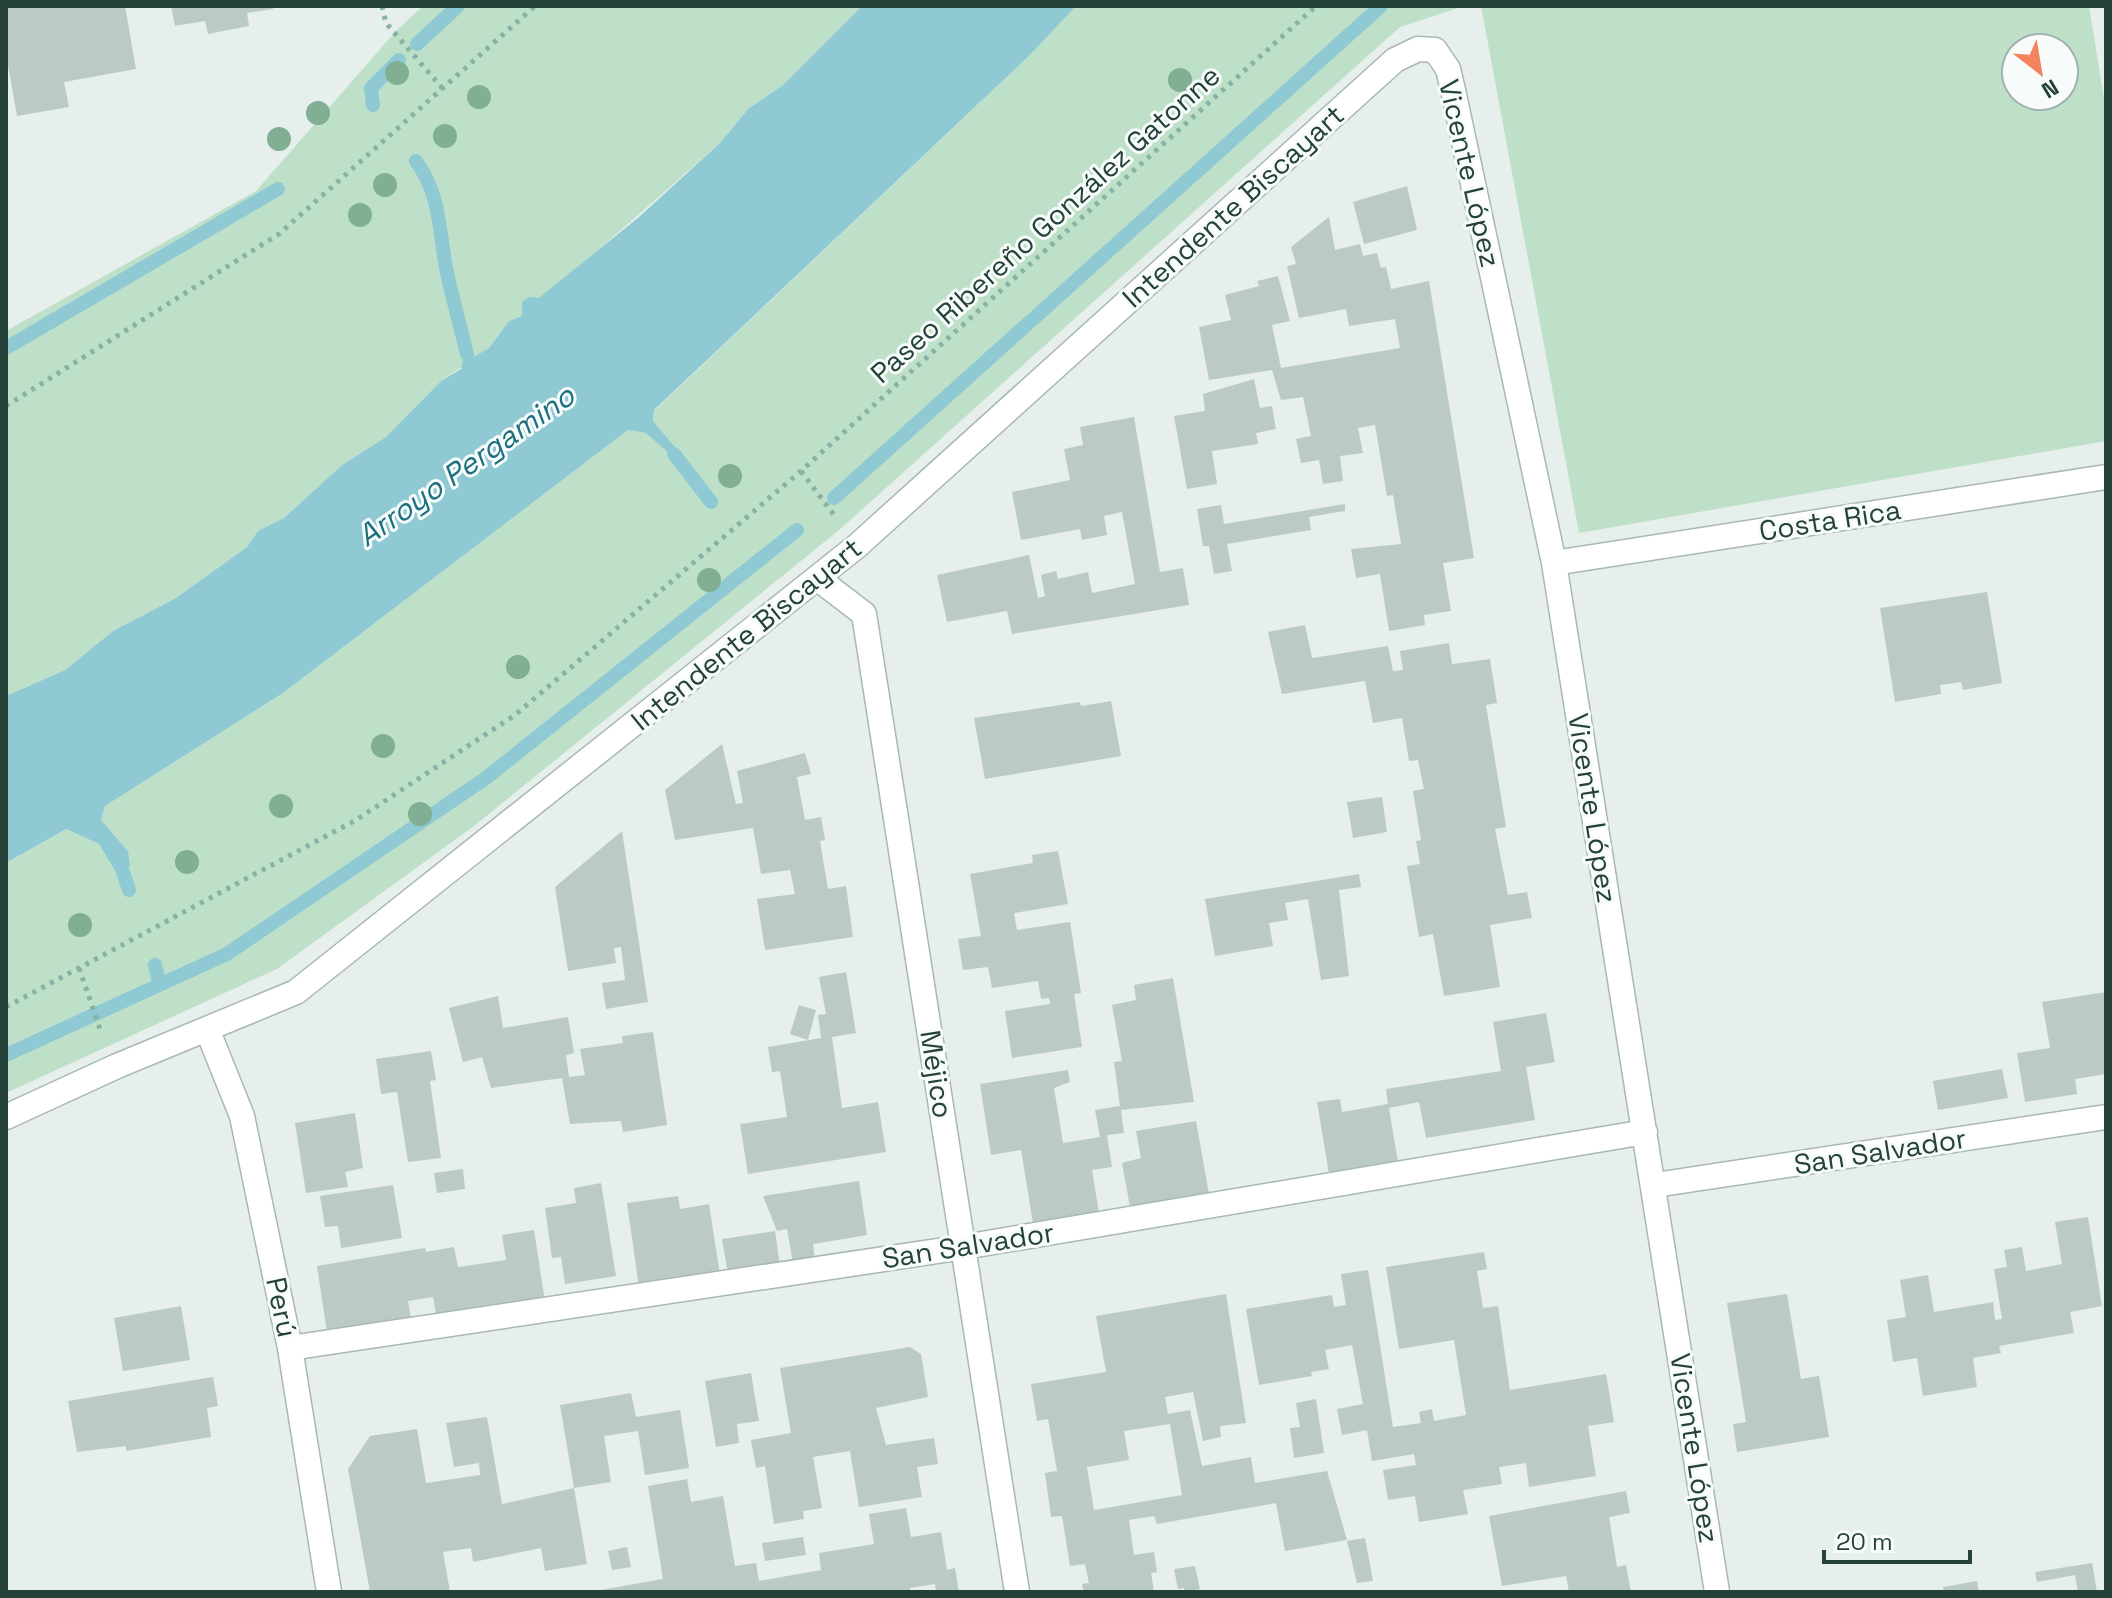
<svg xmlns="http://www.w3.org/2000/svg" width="2112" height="1598" font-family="'Space Grotesk',sans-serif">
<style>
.green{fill:#bfe0c8;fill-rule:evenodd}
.water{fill:#8ec9d4}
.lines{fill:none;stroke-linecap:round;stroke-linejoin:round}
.stream{stroke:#8ec9d4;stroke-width:14}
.building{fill:#bbcac4;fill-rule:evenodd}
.street-casing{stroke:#a8b8b2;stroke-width:27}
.path{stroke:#86b3a5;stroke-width:5;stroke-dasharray:4 6;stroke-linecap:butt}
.street{stroke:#fff;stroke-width:24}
.tree{fill:#80af93}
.labels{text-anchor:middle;stroke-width:6;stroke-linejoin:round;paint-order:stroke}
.street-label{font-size:28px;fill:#24423a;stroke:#f7fbf9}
.water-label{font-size:30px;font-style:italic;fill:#1c6f80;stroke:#f7fbf9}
</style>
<rect width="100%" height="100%" fill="#e6efeb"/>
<path class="green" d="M423 6H862L783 85 748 109 720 143 523 316 509 321 489 348 441 381 386 437 342 465 284 518 258 531 247 547 176 598 113 631 65 670 6 696V331L256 191 396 31Z
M1076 6H1464L1400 27 838 531 474 826 277 969 6 1093V863L66 829 99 844 115 871 128 851 101 820 105 806 283 693 628 430 646 433 671 454 678 452 653 421 654 411 1030 55Z
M1481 6H2089L2106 111V441L1579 533ZM2016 48H2064V96H2016Z"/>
<path class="water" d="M862 6H1076L1030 55 654 410 653 421 679 452 671 455 646 433 628 430 283 693 105 806 101 820 128 851 130 866 115 871 99 844 66 829 6 863V696L65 670 113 631 176 598 247 547 258 531 284 518 342 465 386 437 441 381 461 369 464 356 471 353 474 357 489 348 509 321 522 316V302L529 297 539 298 639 217 720 143 748 109 783 85Z"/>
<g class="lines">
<path class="stream" d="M417 44 458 6
M373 105 371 88 399 60
M416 161C440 194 439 229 446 268 452 297 460 325 467 354
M6 348 278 189
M674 454 711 502
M834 498 1381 6
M122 869 129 890
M155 965 159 982
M6 1055 227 954 486 778 797 530"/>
</g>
<path class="building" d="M6 6H125L136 69 64 82 69 107 17 116 6 54Z
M171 6H273V9L247 13 249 26 208 34 205 21 175 26Z
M1407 186 1417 230 1364 244 1353 202Z
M1329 217 1335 250 1360 244 1363 256 1377 253 1381 268 1386 267 1391 289 1429 281 1474 558 1443 563 1451 611 1424 615 1425 625 1389 631 1380 574 1356 578 1351 549 1401 544 1393 495 1387 496 1375 425 1358 428 1363 453 1340 456 1343 481 1323 484 1319 460 1301 463 1296 439 1311 436 1303 397 1281 400 1272 370 1209 380 1199 327 1231 320 1225 295 1259 286 1257 281 1278 276 1290 321 1272 325 1281 368 1400 348 1395 319 1349 326 1346 309 1299 318 1287 266 1296 264 1291 247Z
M1254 379 1260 408 1272 406 1276 429 1256 433 1258 444 1212 451 1217 484 1187 489 1174 416 1205 411 1203 394Z
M1134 417 1160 572 1183 568 1189 605 1012 634 1007 611 947 622 937 575 1029 555 1038 598 1045 596 1041 575 1056 571 1058 579 1088 572 1092 593 1135 584 1122 512 1104 516 1107 535 1082 540 1080 529 1021 540 1012 492 1070 480 1064 449 1083 445 1080 427Z
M1345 504V511L1309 517 1311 530 1227 544 1232 571 1214 574 1209 546H1203L1197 509 1221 505 1224 524Z
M1987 592 2002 683 1963 690 1961 682 1940 685 1941 694 1895 702 1880 608Z
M1305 625 1312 658 1388 646 1393 671 1403 670 1400 651 1449 643 1452 664 1490 659 1497 703 1486 705 1506 827 1495 829 1508 895 1527 892 1532 918 1490 925 1500 987 1444 996 1433 934 1419 937 1407 866 1420 864 1416 841 1421 840 1413 791 1424 789 1418 760 1409 761 1402 718 1373 723 1365 681 1282 694 1268 632Z
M1111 701 1121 756 985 779 974 718 1080 702 1081 706Z
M722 744 736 804 743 803 737 771 805 753 811 774 797 777 805 820 821 817 825 840 820 841 828 889 846 886 853 937 765 950 757 899 795 894 790 870 761 874 753 828 675 840 665 790Z
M1382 797 1387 832 1353 838 1347 802Z
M622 831 648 1002 606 1009 602 983 625 980 621 947 614 948 616 963 568 971 555 887Z
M1058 851 1068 904 1014 913 1017 930 1070 922 1081 993 1074 994 1082 1047 1012 1058 1005 1011 1050 1004 1049 998 1041 999 1038 981 992 988 988 967 963 970 958 939 981 936 970 874 1033 863 1032 855Z
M1359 874 1361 887 1339 890 1349 976 1321 980 1308 899 1285 903 1288 920 1269 923 1273 946 1215 956 1205 899Z
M846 972 856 1033 832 1037 842 1108 878 1102 886 1152 748 1174 740 1124 787 1117 780 1071 772 1072 768 1047 821 1038 818 1015 826 1014 819 977Z
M1173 978 1194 1102 1121 1110 1124 1133 1107 1135 1112 1167 1092 1170 1099 1213 1033 1223 1021 1150 991 1155 980 1084 1068 1070 1070 1082 1054 1088 1063 1143 1100 1137 1095 1110 1120 1106 1114 1062 1122 1061 1112 1005 1136 1000 1134 985Z
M2106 992V1074L2075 1079 2077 1094 2025 1102 2017 1053 2050 1048 2042 1002Z
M498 996 503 1028 568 1017 574 1053 566 1055 569 1077 585 1075 580 1049 623 1043 622 1036 653 1032 667 1125 623 1132 621 1121 570 1124 562 1078 491 1088 482 1057 463 1062 449 1008Z
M799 1005 816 1010 808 1040 790 1034Z
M1546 1013 1555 1062 1526 1067 1535 1120 1426 1138 1419 1102 1389 1108 1398 1162 1329 1174 1317 1102 1340 1099 1342 1112 1388 1104 1386 1089 1501 1071 1493 1022Z
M431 1051 436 1080 430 1081 441 1158 408 1162 397 1092 381 1094 376 1059Z
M2002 1069 2008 1098 1938 1110 1933 1081Z
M355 1113 363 1168 345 1172 348 1187 306 1193 295 1123Z
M1196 1121 1209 1194 1130 1207 1122 1163 1141 1158 1136 1131Z
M463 1169 465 1189 437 1193 434 1173Z
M859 1181 867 1235 813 1244 815 1260 793 1263 787 1229 777 1231 763 1196Z
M601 1183 616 1276 565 1284 561 1257 552 1258 545 1208 576 1203 574 1188Z
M393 1185 402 1238 341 1248 338 1226 325 1227 320 1196Z
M678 1196 680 1209 709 1204 720 1275 639 1287 627 1203Z
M2088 1217 2102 1306 2070 1312 2074 1333 1999 1346 2001 1353 1973 1358 1977 1387 1923 1396 1917 1358 1893 1362 1887 1320 1906 1317 1900 1280 1928 1275 1934 1312 1993 1302 1995 1320 2002 1319 1994 1269 2007 1267 2004 1250 2022 1247 2026 1271 2062 1264 2055 1222Z
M534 1230 545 1302 437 1320 433 1297 408 1301 412 1324 328 1339 317 1266 425 1248 426 1252 454 1247 458 1267 506 1260 502 1235Z
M775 1231 780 1266 728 1274 722 1239Z
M1484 1252 1487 1269 1477 1271 1483 1308 1498 1306 1510 1390 1606 1374 1614 1422 1588 1426 1596 1476 1529 1487 1526 1463 1499 1467 1502 1484 1463 1490 1468 1514 1419 1522 1415 1496 1388 1500 1383 1470 1416 1465 1414 1454 1372 1461 1367 1430 1342 1435 1337 1409 1363 1404 1352 1345 1325 1350 1329 1369 1311 1372 1312 1376 1259 1385 1246 1309 1332 1295 1334 1307 1346 1305 1341 1274 1368 1270 1393 1427 1421 1423 1419 1412 1432 1409 1434 1421 1466 1415 1454 1340 1399 1349 1386 1267Z
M1226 1294 1246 1423 1220 1426 1221 1437 1203 1441 1193 1392 1165 1397 1168 1414 1190 1410 1202 1466 1251 1457 1255 1483 1327 1471 1347 1540 1285 1551 1276 1503 1157 1524 1154 1516 1129 1520 1134 1555 1154 1552 1157 1572 1151 1573 1154 1592H1084L1082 1584 1089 1583 1085 1564 1070 1566 1062 1516 1051 1517 1045 1473 1057 1471 1048 1419 1037 1421 1031 1384 1106 1372 1096 1316ZM1170 1424 1182 1495 1094 1510 1087 1467 1129 1460 1124 1431Z
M1787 1294 1801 1379 1819 1376 1829 1437 1737 1452 1733 1424 1746 1422 1727 1303Z
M181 1306 190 1360 123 1371 114 1318Z
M910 1347 921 1354 928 1397 876 1408 886 1445 934 1438 938 1464 917 1467 922 1497 859 1507 850 1451 813 1457 822 1508 803 1511 804 1519 774 1524 765 1466 756 1468 751 1440 791 1433 780 1368Z
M751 1373 759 1421 737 1424 739 1443 716 1447 705 1381Z
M213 1377 218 1406 207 1408 211 1437 126 1451V1446L77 1452 68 1401Z
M631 1393 636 1417 680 1410 689 1468 645 1475 638 1431 604 1436 611 1482 574 1488 560 1405Z
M1316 1399 1324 1453 1294 1458 1290 1428 1300 1427 1296 1403Z
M487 1417 502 1504 574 1488 587 1564 545 1571 541 1548 473 1562 471 1548 443 1552 450 1592H370L348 1469 370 1436 417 1429 426 1483 480 1475 479 1463 454 1467 446 1423Z
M687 1479 691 1502 723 1496 735 1566 756 1563 759 1581 821 1570 819 1553 874 1544 869 1514 906 1508 911 1537 941 1532 947 1570 955 1568 959 1592H936L935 1584 910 1588V1592H589L663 1579 648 1486Z
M1626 1491 1630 1513 1609 1517 1617 1567 1626 1565 1631 1592H1569L1566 1576 1502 1586 1489 1516Z
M803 1537 806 1555 765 1561 762 1543Z
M1365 1538 1373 1581 1357 1583 1347 1541Z
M627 1547 631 1567 612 1570 608 1551Z
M2092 1563 2097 1592H2078L2075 1575 2037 1582 2035 1572Z
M1195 1566 1200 1589 1185 1592 1184 1588 1178 1589 1174 1569Z
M1977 1581 1979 1592H1944L1943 1587Z"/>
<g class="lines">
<defs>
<path id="street" d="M1554 563 2106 477
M817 578 864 614 1017 1592
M207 1029 242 1116 290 1348 329 1592
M6 1117 117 1066 296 992 857 546 1395 60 1418 49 1435 50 1448 69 1453 90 1554 563 1717 1592
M1655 1185 2106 1117
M290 1348 964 1247 1645 1132"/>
</defs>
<use href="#street" class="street-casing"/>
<path class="path" d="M382 6 386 23 443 89
M6 406 279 234 535 6
M801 471 834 515
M79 968 101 1032
M6 1007 356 820 515 715 801 471 1316 6"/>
<use href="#street" class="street"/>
</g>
<g class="tree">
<circle cx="397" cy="73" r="12"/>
<circle cx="1180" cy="80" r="12"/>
<circle cx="479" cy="97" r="12"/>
<circle cx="318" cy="113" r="12"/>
<circle cx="445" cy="136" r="12"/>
<circle cx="279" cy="139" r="12"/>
<circle cx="385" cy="185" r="12"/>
<circle cx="360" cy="215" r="12"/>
<circle cx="730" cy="476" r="12"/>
<circle cx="709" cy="580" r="12"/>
<circle cx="518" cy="667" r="12"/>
<circle cx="383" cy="746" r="12"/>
<circle cx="281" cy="806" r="12"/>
<circle cx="420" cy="814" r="12"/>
<circle cx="187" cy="862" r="12"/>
<circle cx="80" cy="925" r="12"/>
</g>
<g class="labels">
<g class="street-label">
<text transform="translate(1470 173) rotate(77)" y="10">Vicente López</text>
<text transform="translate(1233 206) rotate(-42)" y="10">Intendente Biscayart</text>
<text transform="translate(1045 224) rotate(-42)" y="10">Paseo Ribereño González Gatonne</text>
<text transform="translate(1830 520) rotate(-9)" y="10">Costa Rica</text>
<text transform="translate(746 634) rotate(-39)" y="10">Intendente Biscayart</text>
<text transform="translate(1593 808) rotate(81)" y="10">Vicente López</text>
<text transform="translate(937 1074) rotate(81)" y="10">Méjico</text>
<text transform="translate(1880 1151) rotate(-9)" y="10">San Salvador</text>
<text transform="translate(968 1245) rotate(-9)" y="10">San Salvador</text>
<text transform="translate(282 1307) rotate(78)" y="10">Perú</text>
<text transform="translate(1695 1448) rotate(81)" y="10">Vicente López</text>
</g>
<g class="water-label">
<text transform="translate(466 466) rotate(-35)" y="10">Arroyo Pergamino</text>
</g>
</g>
<rect width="2112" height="1598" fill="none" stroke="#24423a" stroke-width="16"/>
<g transform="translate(2040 72) rotate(149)"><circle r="38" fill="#f7fbf9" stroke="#a3b1ad" stroke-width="2"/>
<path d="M0-6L14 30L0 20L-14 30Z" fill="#f4845f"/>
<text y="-12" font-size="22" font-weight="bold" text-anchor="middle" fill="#24423a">N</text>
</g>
<path d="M1824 1550v12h146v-12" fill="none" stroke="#24423a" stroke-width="4"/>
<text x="1836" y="1550" font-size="24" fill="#24423a" stroke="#f7fbf9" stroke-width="6" paint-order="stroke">20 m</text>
</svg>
